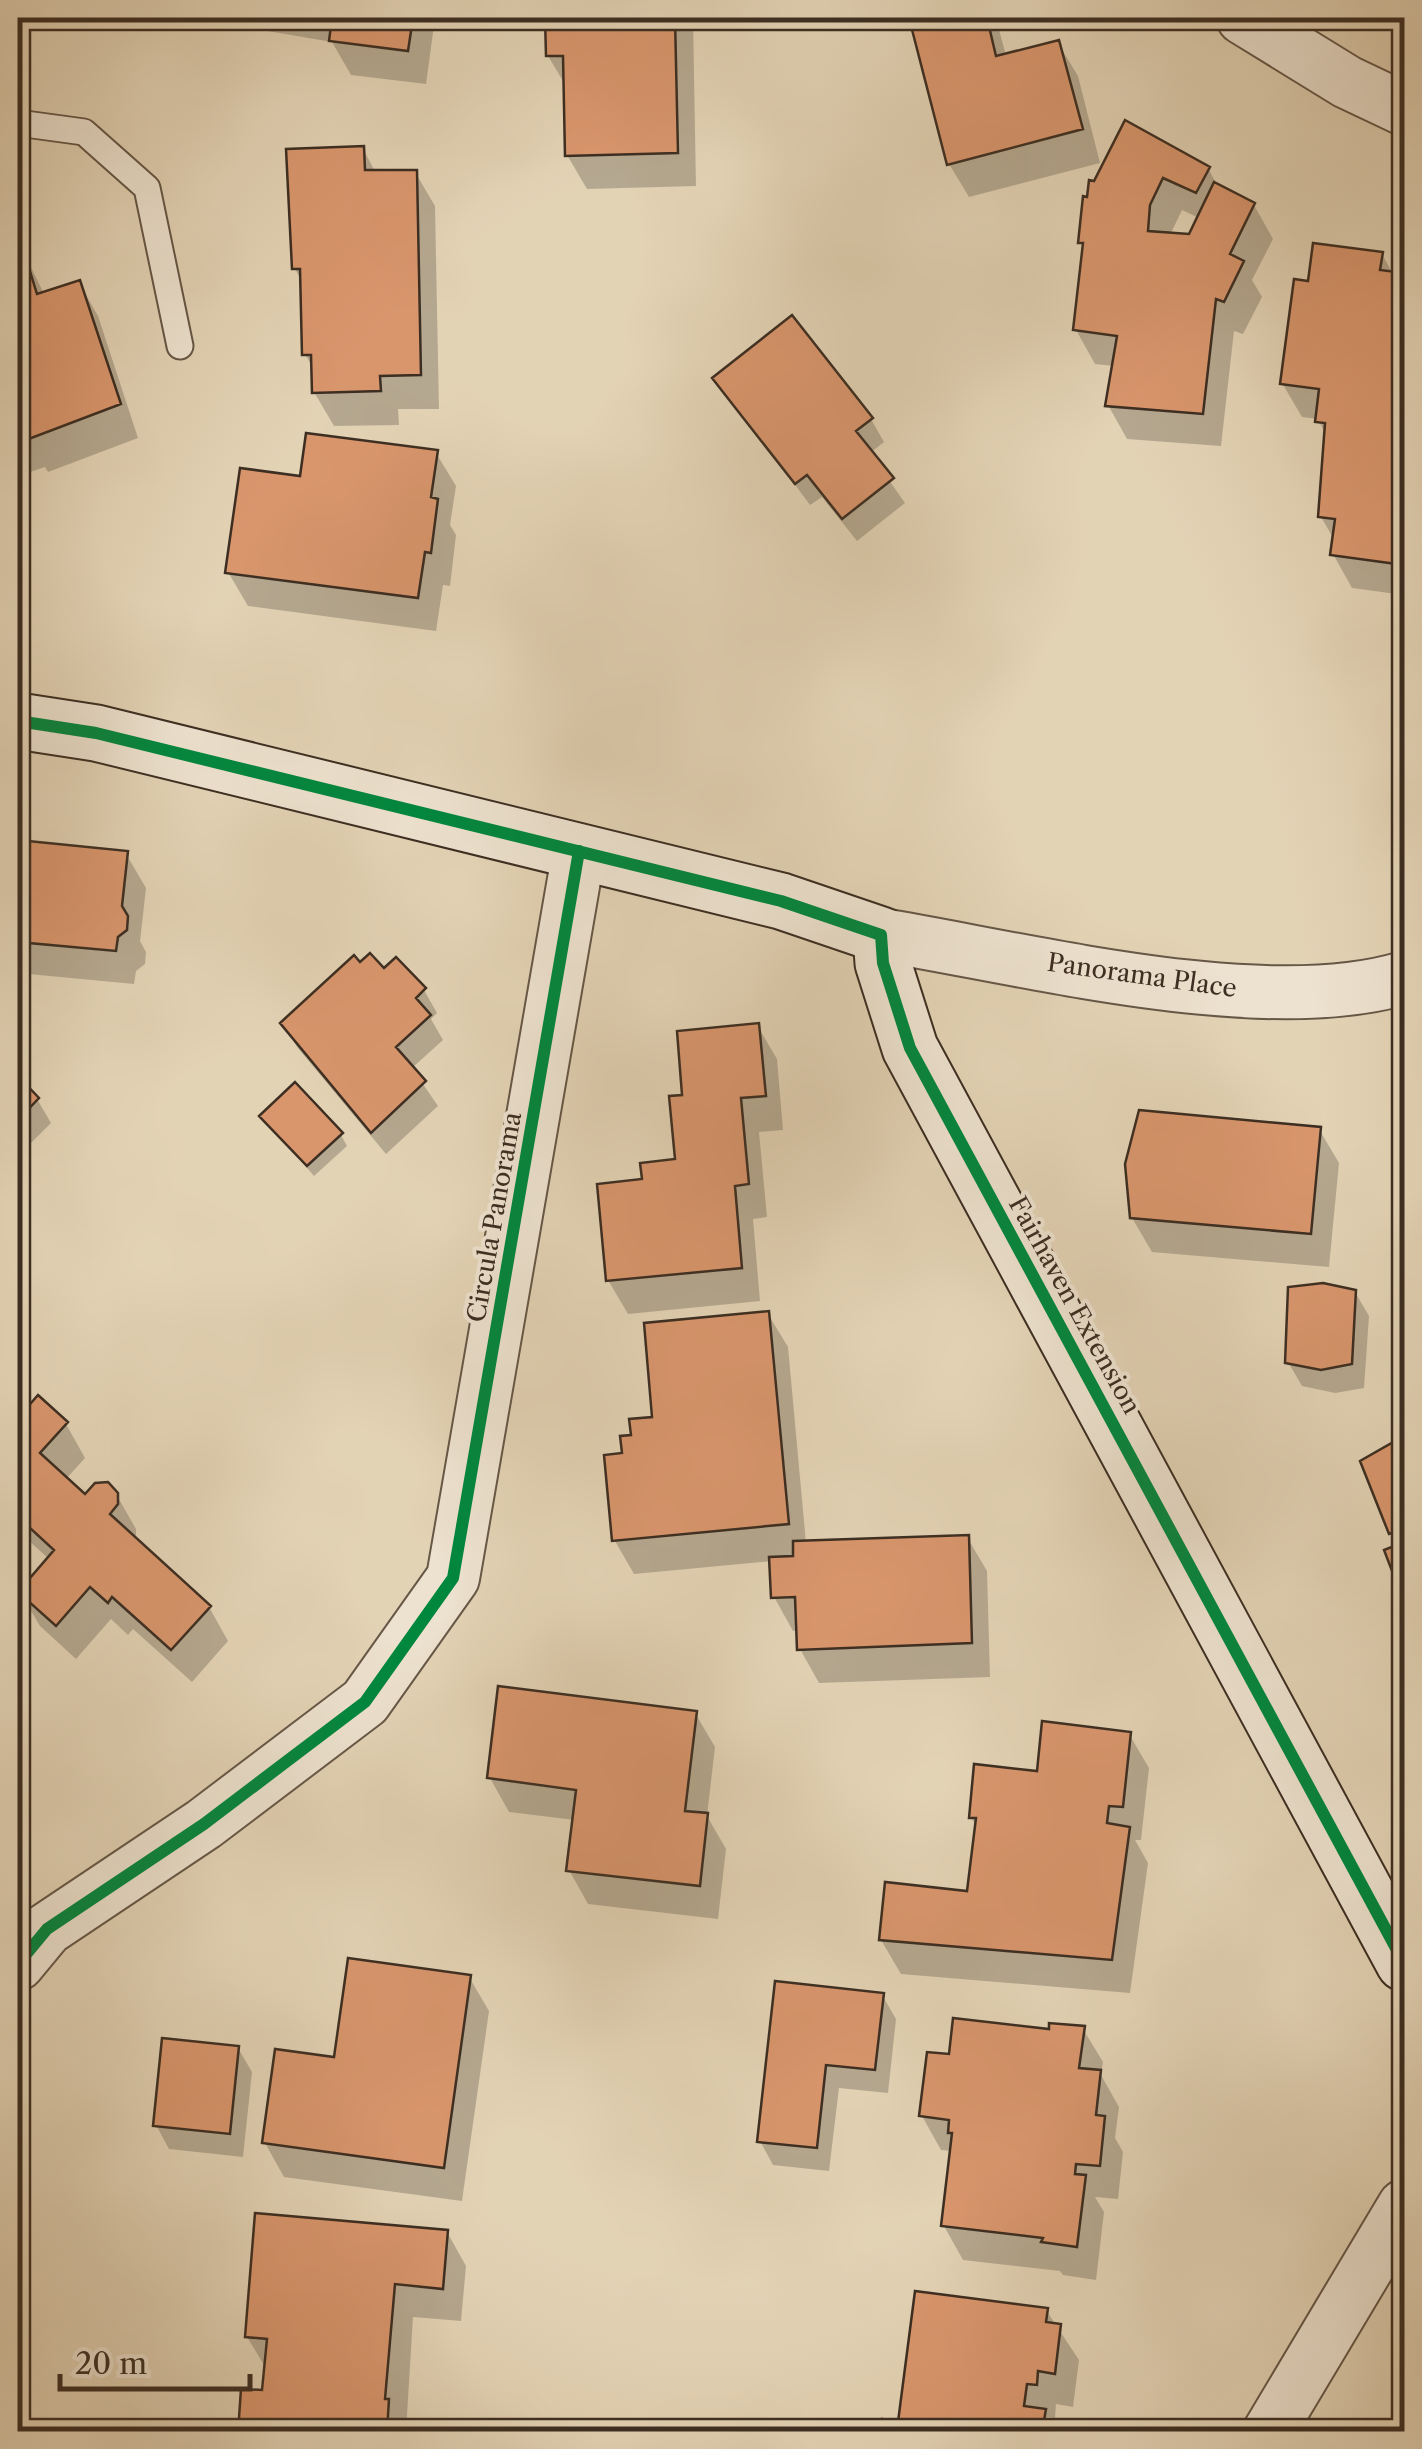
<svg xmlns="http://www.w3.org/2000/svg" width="1422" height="2449" font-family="'Libre Caslon Text',serif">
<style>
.shadow{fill:#0003;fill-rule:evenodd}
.building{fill:#d9966d;stroke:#3c2e22;stroke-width:2.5}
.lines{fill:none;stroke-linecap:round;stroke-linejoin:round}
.lane-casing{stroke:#665747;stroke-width:29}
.street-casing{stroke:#665747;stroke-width:56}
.secondary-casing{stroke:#3c2e22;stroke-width:59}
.lane{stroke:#ede2cf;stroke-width:25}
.street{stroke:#ede2cf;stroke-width:52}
.secondary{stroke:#ede2cf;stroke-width:55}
.cycleway-casing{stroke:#ede2cf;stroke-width:19}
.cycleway{stroke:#00873e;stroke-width:12}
.labels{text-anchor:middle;stroke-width:8;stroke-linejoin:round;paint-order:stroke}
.street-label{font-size:25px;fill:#3c2e22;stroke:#ede2cf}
</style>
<rect width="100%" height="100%" fill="#e3d3b5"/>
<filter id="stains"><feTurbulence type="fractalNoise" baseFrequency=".002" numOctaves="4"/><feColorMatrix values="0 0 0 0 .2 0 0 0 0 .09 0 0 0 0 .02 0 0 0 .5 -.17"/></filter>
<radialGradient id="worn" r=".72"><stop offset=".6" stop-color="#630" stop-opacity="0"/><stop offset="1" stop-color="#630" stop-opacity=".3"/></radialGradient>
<path class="shadow" d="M223 18H435L426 84 351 75 332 42 226 24Z
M547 18H693L696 186 587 189 567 155 566 86 548 56Z
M914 18H996L1006 56 1058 43 1078 76 1100 163 969 197 949 164Z
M363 149 376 173 415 172 435 206 439 409H398L399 425 334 426 314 392V370L305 354 302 282 295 269Z
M1208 168 1218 187 1254 205 1273 239 1252 280 1262 297 1243 334 1234 331 1221 446 1127 439 1108 405 1114 366 1095 364 1076 330 1085 250 1081 242 1091 183ZM1182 210 1199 218 1190 237 1170 235Z
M19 242 44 294 79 283 98 316 138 438 48 472 45 467 18 476Z
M1382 254 1393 274 1404 276V595L1352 588 1333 554 1335 541 1321 517 1327 437 1318 419 1302 417 1282 383 1311 284Z
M716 378 871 419 884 442 870 453 905 503 857 541 822 497 810 505Z
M436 453 456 486 450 525 456 535 450 586 443 585 436 631 248 606 228 572 302 479Z
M18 845 126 854 146 888 140 941 146 952 145 964 136 971 134 984 18 973Z
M359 966 424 990 437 1013 431 1019 443 1040 412 1068 438 1106 386 1154 297 1047 284 1024Z
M757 1025 777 1059 783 1130 759 1132 767 1217 753 1219 760 1301 628 1314 608 1280 645 1181 677 1161 685 1097Z
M18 1079 37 1099 51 1123 18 1156Z
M262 1116 341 1135 347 1146 314 1176Z
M1319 1129 1339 1163 1329 1267 1152 1252 1132 1218Z
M1355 1292 1369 1316 1364 1388 1335 1393 1302 1386 1288 1362Z
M768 1314 788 1347 806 1543 967 1537 987 1571 990 1677 819 1683 800 1649 799 1630 793 1631 774 1597 772 1561 634 1574 615 1541 624 1456 634 1437Z
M38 1399 66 1424 85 1458 66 1479 86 1497 116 1494 136 1529V1539L209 1607 228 1641 192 1682 133 1629 128 1635 111 1619 76 1659 40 1626 20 1592 49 1559 18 1531V1422Z
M1404 1439V1597L1387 1552 1399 1547 1363 1462Z
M695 1713 715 1747 707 1816 726 1849 718 1919 588 1904 569 1870 575 1820 509 1812 490 1778Z
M1129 1734 1149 1768 1141 1840H1135L1148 1863 1130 1993 901 1974 881 1940 969 1894 977 1828 971 1817 1039 1774Z
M469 1977 489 2011 462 2201 284 2177 265 2143 337 2060Z
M882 1995 896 2019 888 2093 839 2088 829 2171 773 2165 760 2141Z
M1083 2029 1103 2062 1101 2075 1119 2107 1115 2138 1123 2152 1118 2199 1095 2197 1104 2212 1096 2280 1063 2275 1060 2271 963 2260 944 2226 953 2151 941 2150 922 2116 951 2057 1051 2032Z
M238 2048 252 2072 243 2157 169 2149 156 2125Z
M447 2232 466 2266 461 2321 413 2317 406 2432H240L265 2393 267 2370 247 2337Z
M1046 2310 1079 2360 1073 2407 1056 2404 1055 2418 1047 2417 1056 2432H883L900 2425Z"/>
<path class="building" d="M332 18H413L408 51 329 41Z
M545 18H675L678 153 565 156 563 56H546Z
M909 18H987L996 56 1059 40 1083 129 947 165Z
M1125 120 1210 167 1196 193 1163 178 1150 205 1148 231 1189 234 1214 182 1255 203 1230 254 1244 261 1224 302 1216 299 1203 414 1105 406 1117 336 1073 330 1083 243H1078L1083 196 1087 197 1089 180 1094 181Z
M364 146 365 170H417L421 375 380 376 381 391 312 393 311 355H302L300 269H292L286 149Z
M20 239 37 294 80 280 121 404 26 440 25 433 18 436Z
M1313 243 1383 252 1380 270 1404 273V565L1330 555 1335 519 1318 517 1325 423 1315 422 1319 389 1280 384 1294 279 1308 281Z
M792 315 873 418 856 431 894 478 842 519 807 475 795 484 712 378Z
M306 433 438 450 431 497 438 499 431 553 425 552 418 598 225 573 240 468 300 476Z
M18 840 128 851 122 906 128 916 127 930 118 937 116 951 18 942Z
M370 953 384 968 396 957 426 988 416 998 431 1015 396 1047 426 1081 371 1133 280 1023 354 955 360 962Z
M759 1023 766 1096 741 1098 749 1184 735 1186 742 1268 606 1281 597 1184 642 1179 640 1163 675 1159 669 1096 682 1095 677 1031Z
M18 1076 39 1098 18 1120Z
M295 1082 343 1133 307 1166 259 1116Z
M1139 1110 1321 1127 1311 1234 1130 1218 1125 1164Z
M1323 1283 1356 1290 1352 1364 1321 1370 1285 1363 1288 1287Z
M769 1311 789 1524 612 1541 604 1455 622 1453 620 1436 631 1435 629 1419 652 1417 644 1323Z
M38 1395 68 1422 40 1453 85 1494 95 1483 108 1482 118 1493V1504L110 1514 211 1606 171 1650 112 1597 108 1603 90 1587 56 1626 18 1592 54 1550 18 1517V1418Z
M1404 1436V1529L1389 1534 1360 1461Z
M969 1535 972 1643 797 1650 795 1597 771 1598 769 1557 793 1556V1541Z
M1404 1542V1602L1384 1550Z
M498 1686 697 1711 685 1811 708 1813 700 1886 566 1871 576 1790 487 1778Z
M1042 1721 1131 1732 1123 1807 1109 1806 1107 1823 1130 1827 1112 1960 879 1940 885 1882 967 1891 976 1818H969L974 1764 1037 1771Z
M348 1958 471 1975 444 2168 262 2143 275 2049 334 2057Z
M775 1981 884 1993 875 2070 826 2065 817 2148 757 2142Z
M953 2018 1049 2029V2023L1085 2026 1079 2068 1101 2070 1096 2115 1105 2116 1100 2166 1076 2164 1075 2174 1086 2175 1077 2247 1041 2242 1043 2238 941 2226 952 2133H948L949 2120 919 2116 927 2052 949 2054Z
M162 2038 239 2046 230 2134 153 2126Z
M255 2213 448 2230 443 2289 395 2284 385 2399H389L387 2432H238L241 2389 262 2390 267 2339 245 2337Z
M915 2291 1048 2308 1046 2322 1061 2324 1055 2374 1038 2371 1037 2385 1027 2384 1024 2406 1046 2409 1042 2432H880L882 2419 898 2422Z"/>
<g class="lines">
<defs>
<path id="lane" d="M18 123 84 132 147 188 180 346"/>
<path id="street" d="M1243 18 1347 82 1404 109
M881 935C1028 959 1263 1020 1404 978
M18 1964 47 1929 204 1824 365 1702 453 1578 579 851
M1269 2432 1404 2206"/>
<path id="secondary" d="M18 721 96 733 781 901 881 935 883 963 910 1048 1404 1963"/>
</defs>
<use href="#lane" class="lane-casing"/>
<use href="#street" class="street-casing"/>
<use href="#secondary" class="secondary-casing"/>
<use href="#lane" class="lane"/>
<use href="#street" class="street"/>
<use href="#secondary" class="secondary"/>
<defs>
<path id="cycleway" d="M18 721 96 733 781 901 881 935 883 963 910 1048 1404 1963
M18 1964 47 1929 204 1824 365 1702 453 1578 579 851"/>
</defs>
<use href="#cycleway" class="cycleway-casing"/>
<use href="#cycleway" class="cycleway"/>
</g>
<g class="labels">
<g class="street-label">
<text transform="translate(1142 975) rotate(8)" y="9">Panorama Place</text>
<text transform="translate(494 1217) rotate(-80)" y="9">Circula Panorama</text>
<text transform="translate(1075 1305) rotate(61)" y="9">Fairhaven Extension</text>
</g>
</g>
<rect width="1422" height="2449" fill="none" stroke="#e3d3b5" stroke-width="60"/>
<rect x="20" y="20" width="1382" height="2409" fill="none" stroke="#3c2e22" stroke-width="5"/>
<rect x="30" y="30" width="1362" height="2389" fill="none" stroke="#3c2e22" stroke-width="2.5"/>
<path d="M60 2374v15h190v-15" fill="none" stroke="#3c2e22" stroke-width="5"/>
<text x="75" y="2374" font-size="30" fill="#3c2e22" stroke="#ede2cf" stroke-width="8" paint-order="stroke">20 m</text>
<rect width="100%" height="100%" filter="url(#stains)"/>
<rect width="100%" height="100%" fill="url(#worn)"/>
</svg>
